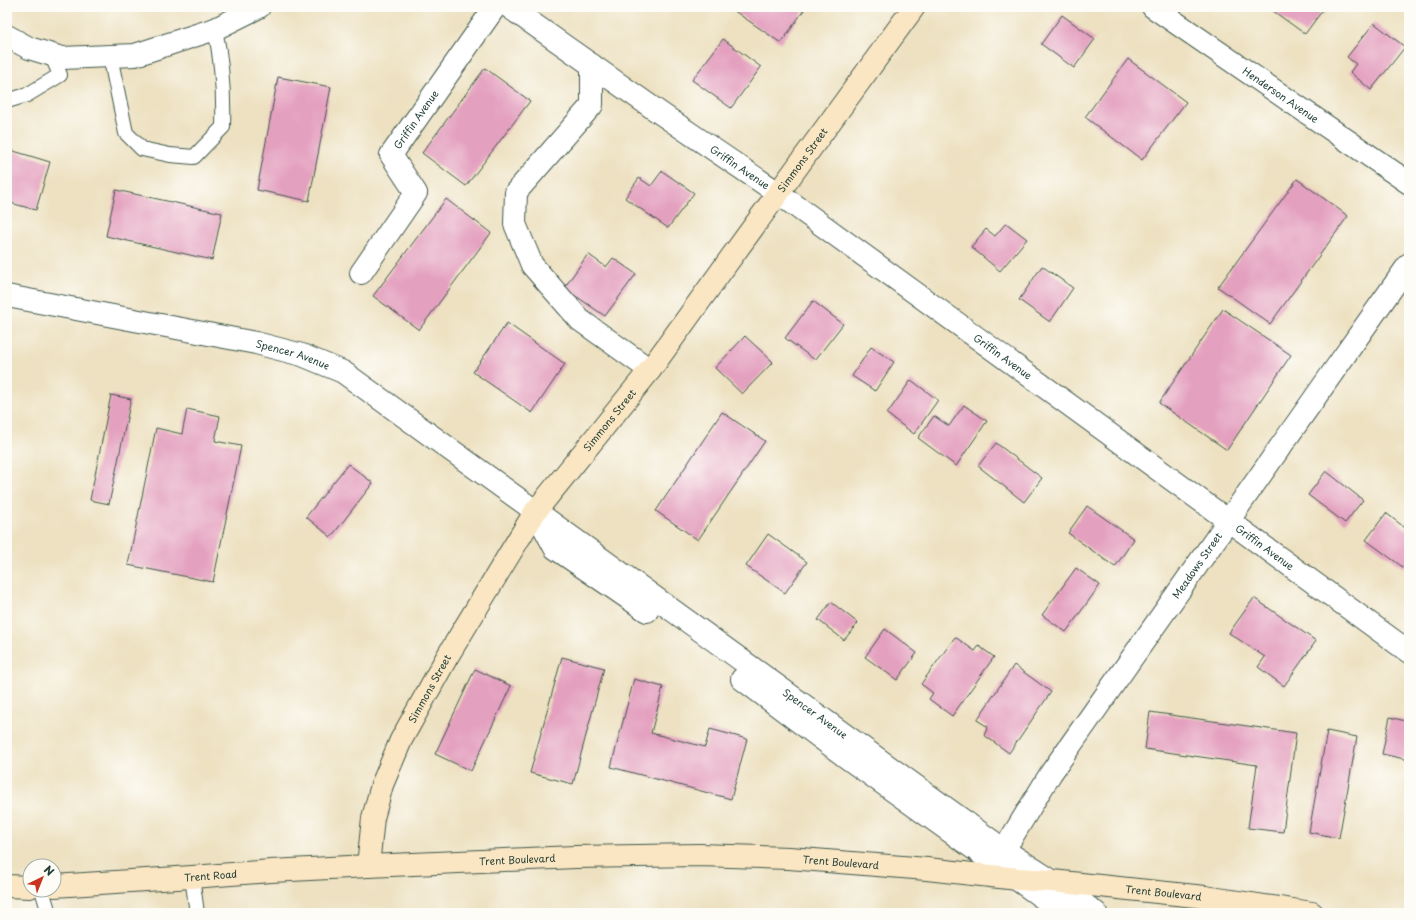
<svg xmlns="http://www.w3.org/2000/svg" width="1416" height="920" font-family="'Playpen Sans',sans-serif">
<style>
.building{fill:#e4a0bf}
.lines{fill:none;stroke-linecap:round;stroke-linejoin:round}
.lane-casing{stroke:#3e5649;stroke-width:16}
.street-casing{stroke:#3e5649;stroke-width:24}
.secondary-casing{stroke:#3e5649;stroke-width:24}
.lane{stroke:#fff;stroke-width:14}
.street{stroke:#fff;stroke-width:22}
.secondary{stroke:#fbe6c3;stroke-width:22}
.labels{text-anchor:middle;stroke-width:3;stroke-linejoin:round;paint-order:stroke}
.street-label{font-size:10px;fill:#1f3d34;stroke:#fdfcf7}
</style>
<rect width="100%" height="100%" fill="#fdfcf7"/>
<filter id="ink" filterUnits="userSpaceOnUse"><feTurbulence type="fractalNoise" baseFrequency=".025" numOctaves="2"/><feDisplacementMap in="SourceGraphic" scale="8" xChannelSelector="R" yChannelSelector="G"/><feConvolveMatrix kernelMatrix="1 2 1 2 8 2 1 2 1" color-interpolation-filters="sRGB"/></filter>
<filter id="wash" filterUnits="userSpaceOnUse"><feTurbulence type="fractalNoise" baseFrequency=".012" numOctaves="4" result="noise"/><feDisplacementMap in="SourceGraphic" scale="16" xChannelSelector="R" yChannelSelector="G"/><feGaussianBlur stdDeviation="0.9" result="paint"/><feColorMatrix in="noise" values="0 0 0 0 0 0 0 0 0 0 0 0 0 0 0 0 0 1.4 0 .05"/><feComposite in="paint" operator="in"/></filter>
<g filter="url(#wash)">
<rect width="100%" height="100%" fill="#ede1c1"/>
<g id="blocks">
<path class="building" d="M624 7H637L633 13Z
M731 7 760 8 806 7 781 43 730 8Z
M1269 7H1325L1305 34 1269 8Z
M1062 15 1095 39 1074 68 1041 44Z
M1374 23 1405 47 1371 90 1350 72 1356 64 1347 57Z
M723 39 761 67 731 108 692 80Z
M1128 59 1186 102 1142 160 1085 117Z
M485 68 530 101 466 186 422 153Z
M278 77 331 87 309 201 257 190Z
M7 149 50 162 36 210 7 202Z
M662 171 694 193 668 228 625 198 639 178 651 186Z
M1297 179 1348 216 1270 324 1218 287Z
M116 190 222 213 212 260 106 236Z
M446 199 491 233 419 330 373 296Z
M1006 223 1027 239 1000 271 971 247 986 229 995 236Z
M588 254 606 267 613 258 636 274 605 316 564 288Z
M1042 266 1073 288 1050 322 1019 300Z
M813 301 843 324 815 360 785 338Z
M1223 309 1291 355 1227 450 1159 403Z
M507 323 565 364 532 413 473 372Z
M745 336 773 362 742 394 715 368Z
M871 347 894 362 875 391 852 376Z
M911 380 938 400 914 434 887 414Z
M111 395 131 399 109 504 90 500Z
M964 405 987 421 956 466 918 438 934 416 949 426Z
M187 409 220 416 215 441 241 446 213 582 128 565 156 428 182 434Z
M722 412 765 441 698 540 656 511Z
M996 443 1042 478 1024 502 978 466Z
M348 464 373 483 331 537 306 517Z
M1326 471 1363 500 1345 523 1308 495Z
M1087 506 1134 539 1115 567 1068 533Z
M1386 513 1409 531V561L1404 568 1366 540Z
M768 534 807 562 785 593 746 566Z
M1076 568 1100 585 1066 632 1042 615Z
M1254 598 1316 641 1284 686 1258 667 1265 657 1229 633Z
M831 602 858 623 844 640 818 620Z
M885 629 917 653 897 680 865 657Z
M955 637 975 651 979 646 994 657 952 716 929 699 933 693 921 684Z
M562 657 604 668 573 784 530 773Z
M1014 665 1051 692 1009 753 984 735 988 727 977 720Z
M475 669 511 686 471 771 435 754Z
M634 679 663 687 651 733 705 747 710 729 747 739 731 799 611 767Z
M1150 712 1296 733 1283 832 1248 828 1257 765 1145 749Z
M1390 717 1409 722V760L1382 754Z
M1327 731 1357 737 1339 838 1309 832Z"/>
</g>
</g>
<g filter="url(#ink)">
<use href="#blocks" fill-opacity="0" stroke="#3e5649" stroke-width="1"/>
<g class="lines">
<defs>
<path id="lane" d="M110 56 126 133 142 149 170 155 194 157 223 127C224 94 222 62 215 29
M7 101 27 95 60 75 51 54
M192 877 197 913
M42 890 49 913"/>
<g id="street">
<path id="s1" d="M509 7 660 113 778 193 1409 652"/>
<path id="s2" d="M1153 7 1409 183"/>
<path d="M7 36 29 48 62 58 135 55 215 29 259 7"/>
<path d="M592 65V105L516 192 515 224 532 265 580 320 650 370"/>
<path id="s3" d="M361 273 416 193 391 155 495 7"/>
<path id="s4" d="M7 296 256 343 302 355 343 372 1004 850 1052 881 1096 913"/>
<path d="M538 516 555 548 647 611"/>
<path d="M742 679 846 757 1064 913"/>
<path id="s5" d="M1004 850 1051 773 1409 264"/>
</g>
<g id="secondary">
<path id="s6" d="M368 866 373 818 382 785 401 740 447 657 535 512 650 370 730 259 914 7"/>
<path d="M7 886 30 887"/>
<path id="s7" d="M54 886 192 877 271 871 368 866 575 857 700 855 789 858 927 869 1018 879 1052 881 1205 897 1312 913"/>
</g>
</defs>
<use href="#lane" class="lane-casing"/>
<use href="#street" class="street-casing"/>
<use href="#secondary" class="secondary-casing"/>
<use href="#lane" class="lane"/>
<use href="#street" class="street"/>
<use href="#secondary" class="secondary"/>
</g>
</g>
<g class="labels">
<g class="street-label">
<text dy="4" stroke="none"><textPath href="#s2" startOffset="155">Henderson Avenue</textPath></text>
<text dy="4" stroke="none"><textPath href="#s3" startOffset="186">Griffin Avenue</textPath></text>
<text dy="4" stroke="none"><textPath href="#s6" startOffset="838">Simmons Street</textPath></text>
<text dy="4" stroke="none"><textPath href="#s1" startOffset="281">Griffin Avenue</textPath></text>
<text dy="4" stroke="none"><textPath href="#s4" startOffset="292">Spencer Avenue</textPath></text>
<text dy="4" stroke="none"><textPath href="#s1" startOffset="605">Griffin Avenue</textPath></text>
<text dy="4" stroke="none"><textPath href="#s6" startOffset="514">Simmons Street</textPath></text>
<text dy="4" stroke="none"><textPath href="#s1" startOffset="929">Griffin Avenue</textPath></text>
<text dy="4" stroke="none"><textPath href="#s5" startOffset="344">Meadows Street</textPath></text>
<text dy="4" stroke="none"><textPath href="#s6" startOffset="190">Simmons Street</textPath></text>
<text dy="4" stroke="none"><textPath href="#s4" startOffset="928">Spencer Avenue</textPath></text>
<text dy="4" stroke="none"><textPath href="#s7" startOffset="464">Trent Boulevard</textPath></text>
<text dy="4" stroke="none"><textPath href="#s7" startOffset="788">Trent Boulevard</textPath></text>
<text dy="4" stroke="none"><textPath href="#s7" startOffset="157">Trent Road</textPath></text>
<text dy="4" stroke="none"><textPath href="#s7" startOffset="1112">Trent Boulevard</textPath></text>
</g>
</g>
<rect width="1416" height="920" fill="none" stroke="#fdfcf7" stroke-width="24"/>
<g transform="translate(42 878) rotate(43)"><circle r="19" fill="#fdfcf7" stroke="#a4b0a9"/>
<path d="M0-3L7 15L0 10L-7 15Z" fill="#c8321e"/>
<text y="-6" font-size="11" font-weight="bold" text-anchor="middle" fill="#1f3d34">N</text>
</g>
</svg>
